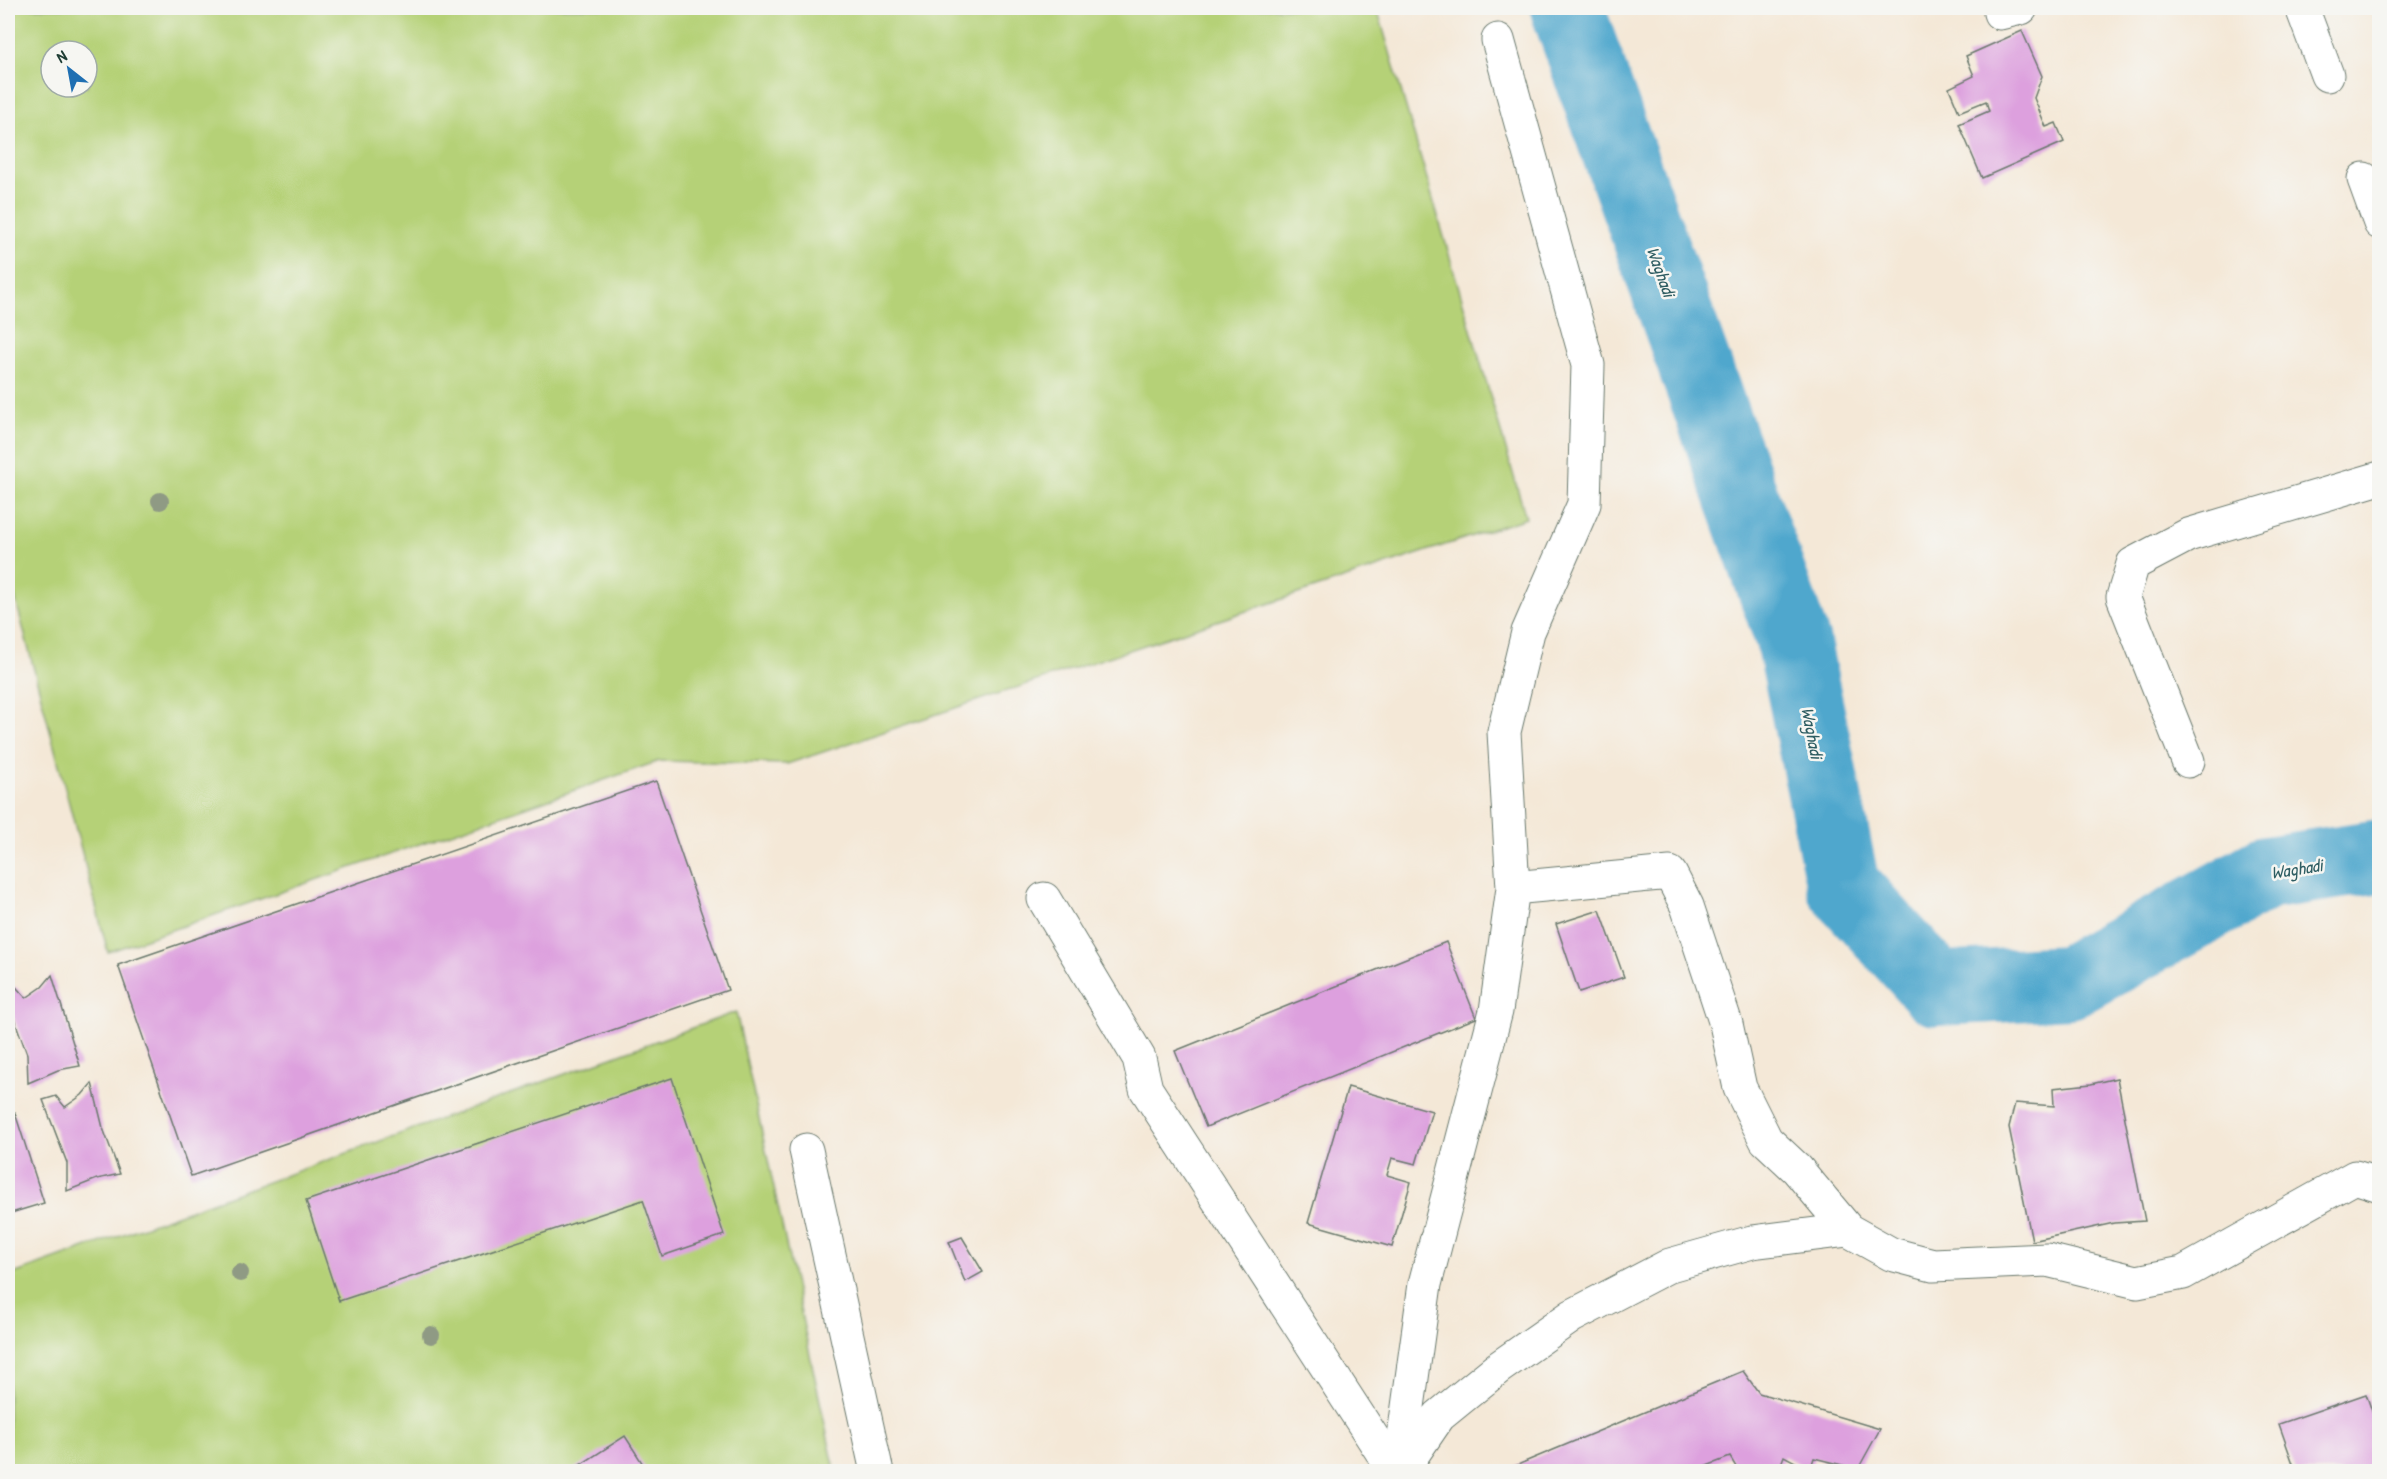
<svg xmlns="http://www.w3.org/2000/svg" width="2387" height="1479" font-family="'Patrick Hand',sans-serif">
<style>
.green{fill:#b5d177;stroke:#6a8756;stroke-width:1.5;fill-rule:evenodd}
.lines{fill:none;stroke-linecap:round;stroke-linejoin:round}
.river{stroke:#50a7cd;stroke-width:74}
.building{fill:#dda0de}
.minor-casing{stroke:#6a796d;stroke-width:35}
.minor{stroke:#fff;stroke-width:33}
.tree{fill:#8f9a84}
.labels{text-anchor:middle;stroke-width:5;stroke-linejoin:round;paint-order:stroke}
.water-label{font-size:18px;font-style:italic;fill:#2e5d62;stroke:#f6f6f2}
</style>
<rect width="100%" height="100%" fill="#f6f6f2"/>
<filter id="ink" filterUnits="userSpaceOnUse"><feTurbulence type="fractalNoise" baseFrequency=".0167" numOctaves="2"/><feDisplacementMap in="SourceGraphic" scale="12" xChannelSelector="R" yChannelSelector="G"/><feConvolveMatrix kernelMatrix="1 2 1 2 8 2 1 2 1" color-interpolation-filters="sRGB"/></filter>
<filter id="wash" filterUnits="userSpaceOnUse"><feTurbulence type="fractalNoise" baseFrequency=".008" numOctaves="4" result="noise"/><feDisplacementMap in="SourceGraphic" scale="24" xChannelSelector="R" yChannelSelector="G"/><feGaussianBlur stdDeviation="1.35" result="paint"/><feColorMatrix in="noise" values="0 0 0 0 0 0 0 0 0 0 0 0 0 0 0 0 0 1.4 0 .05"/><feComposite in="paint" operator="in"/></filter>
<g filter="url(#wash)">
<rect width="100%" height="100%" fill="#f4e8d7"/>
<path class="green" d="M8 8H1377L1526 518 787 764 659 761 108 952 15 597 8 579ZM51 51H87V87H51Z
M736 1012 835 1471 8 1472V1276Z"/>
<g class="lines">
<path class="river" d="M1567 8 1794 644 1843 886 1937 989 2069 982 2266 873 2380 856"/>
</g>
<g id="blocks">
<path class="building" d="M2022 31 2042 76 2034 98 2046 127 2056 123 2064 142 1982 178 1959 124 1989 111 1986 101 1959 112 1949 88 1974 76 1966 56Z
M656 781 728 990 191 1176 118 965Z
M1600 910 1624 977 1579 992 1556 924Z
M1446 942 1476 1018 1206 1127 1175 1051Z
M52 975 80 1066 58 1070 28 1083 27 1054 8 1002V990L16 987 26 998 42 987Z
M672 1078 724 1235 662 1256 643 1200 339 1301 306 1201Z
M2117 1078 2145 1221 2114 1223 2032 1241 2009 1127 2015 1103 2054 1106 2053 1088 2091 1084Z
M92 1083 103 1128 120 1174 97 1179 67 1191V1163L43 1100 56 1096 65 1107 82 1095Z
M1348 1087 1432 1111 1416 1164 1392 1158 1387 1175 1411 1182 1392 1247 1308 1223Z
M15 1113 44 1203 8 1214V1122Z
M962 1237 983 1272 965 1282 949 1242Z
M1743 1371 1759 1393 1880 1429 1858 1469 1814 1458 1810 1470 1784 1456 1778 1472H1739L1730 1457 1694 1471H1503Z
M2366 1394 2380 1434V1472H2296L2279 1424Z
M625 1436 648 1472H569Z"/>
</g>
</g>
<g filter="url(#ink)">
<use href="#blocks" fill-opacity="0" stroke="#6a796d" stroke-width="1.5"/>
<g class="lines">
<defs>
<path id="minor" d="M2302 8 2327 75
M2000 13 2021 8
M2364 179 2380 223
M2188 761 2123 597 2133 564 2188 535 2380 478
M1513 888 1670 873 1687 906 1726 1024 1740 1088 1766 1140 1797 1169 1848 1230 1891 1254 1933 1265 2047 1260 2137 1282 2183 1273 2355 1177 2380 1185
M1044 899 1139 1058 1146 1089 1395 1472
M806 1150 877 1472
M1402 1470 1439 1416 1498 1368 1572 1316 1670 1265 1752 1242 1848 1230
M1399 1472 1425 1284 1496 1011 1513 888 1504 732 1528 632 1584 504 1588 365 1498 40"/>
</defs>
<use href="#minor" class="minor-casing"/>
<use href="#minor" class="minor"/>
</g>
<g class="tree">
<circle cx="160" cy="501" r="9"/>
<circle cx="240" cy="1273" r="9"/>
<circle cx="431" cy="1335" r="9"/>
</g>
</g>
<g class="labels">
<g class="water-label">
<text transform="translate(1661 272) rotate(70)" y="6">Waghadi</text>
<text transform="translate(1812 733) rotate(79)" y="6">Waghadi</text>
<text transform="translate(2297 869) rotate(-9)" y="6">Waghadi</text>
</g>
</g>
<rect width="2387" height="1479" fill="none" stroke="#f6f6f2" stroke-width="30"/>
<g transform="translate(69 69) rotate(329)"><circle r="28" fill="#f6f6f2" stroke="#a0aca6" stroke-width="1.5"/>
<path d="M0-4.5L10 22L0 15L-10 22Z" fill="#1f6fb2"/>
<text y="-9" font-size="16" font-weight="bold" text-anchor="middle" fill="#1f3d34">N</text>
</g>
</svg>
